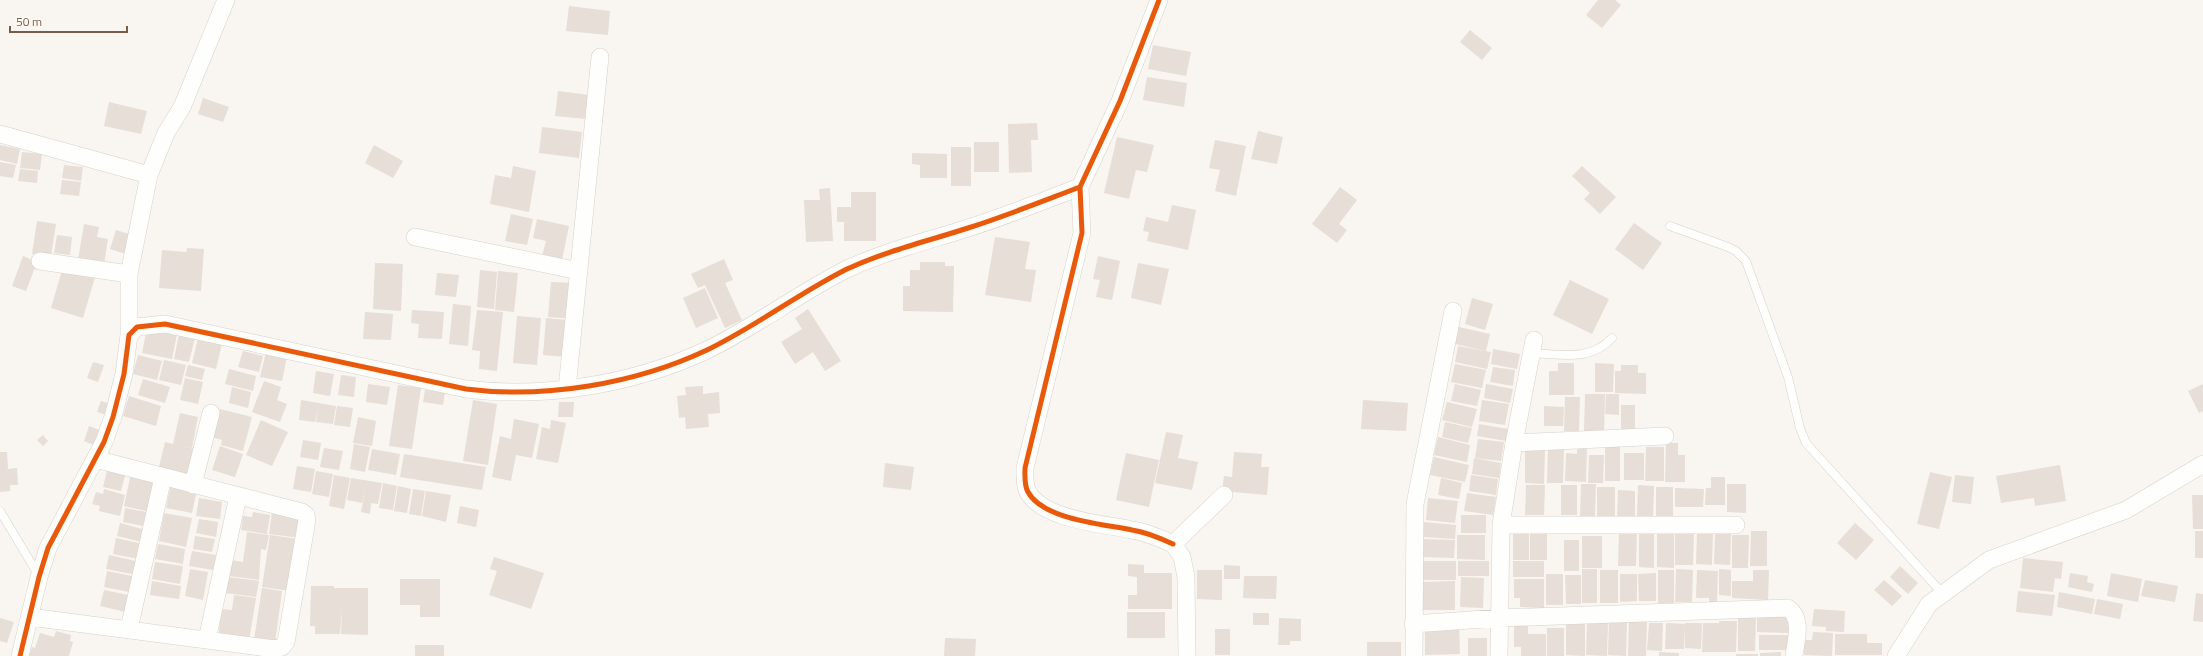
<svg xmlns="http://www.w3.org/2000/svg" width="2203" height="656" font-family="'Titillium Web',sans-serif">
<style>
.building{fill:#e6ded7}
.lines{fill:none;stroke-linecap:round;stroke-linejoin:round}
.lane-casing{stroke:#d7d1cb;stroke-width:9}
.street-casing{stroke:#d7d1cb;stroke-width:18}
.lane{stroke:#fefefd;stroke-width:8}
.street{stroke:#fefefd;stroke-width:17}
.cycleway-casing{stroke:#fffaf3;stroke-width:8}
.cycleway{stroke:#e8590c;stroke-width:5}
</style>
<rect width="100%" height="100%" fill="#f9f5f0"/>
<path class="building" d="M1598 0H1615L1621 5 1602 28 1586 15Z
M569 6 610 11 608 35 566 31Z
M1470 30 1492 48 1482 60 1460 42Z
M1153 45 1191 52 1186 76 1148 69Z
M1147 77 1187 83 1184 107 1143 100Z
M558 91 589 95 586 119 555 116Z
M203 98 229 107 223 122 198 114Z
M109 102 147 111 141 134 104 126Z
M1037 123 1038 140H1031L1032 172 1009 173 1008 124Z
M542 127 582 132 579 158 539 153Z
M1258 131 1283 137 1277 164 1251 159Z
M1117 137 1154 145 1147 172 1136 170 1129 199 1104 193Z
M1215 140 1246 146 1236 196 1215 191 1220 170 1209 168Z
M974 142H999V172H974Z
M0 145 20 149 17 164 0 160Z
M374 145 403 161 393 178 365 163Z
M951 147H971V186H951Z
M22 152 42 154 40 170 20 168Z
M912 153 947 154V178H920V165L912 164Z
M0 162 16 165 13 178 0 176Z
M64 165 83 167 81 181 62 178Z
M513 166 536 171 529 212 490 204 495 175 511 178Z
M1582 166 1616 197 1600 214 1584 199 1590 193 1572 176Z
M20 169 38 171 37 183 18 181Z
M62 180 81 182 79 196 60 194Z
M1340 187 1357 200 1339 224 1347 230 1337 243 1312 224Z
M830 188 833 241 806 242 804 200H820L819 189Z
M851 192H876V241H844V222H837V207H851Z
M1172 205 1196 210 1188 250 1147 241 1149 232 1143 231 1146 217 1168 222Z
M511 214 533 219 527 245 505 241Z
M537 219 569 226 561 265 541 260 546 241 533 238Z
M37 221 56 224 51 256 32 254Z
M1634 223 1662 243 1643 270 1615 249Z
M84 224 99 227 97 237 108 239 104 264 78 260Z
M116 230 132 235 126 254 110 249Z
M57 235 72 237 70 255 54 253Z
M995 237 1030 242 1025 269 1036 270 1031 302 985 295Z
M187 248 204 249 201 291 159 288 162 250 186 252Z
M23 256 37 262 26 291 12 286Z
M1098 256 1120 261 1112 300 1096 297 1100 280 1093 279Z
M724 259 733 280 725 283 742 320 725 328 705 285 698 288 691 274Z
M920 262H945V266H954L953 312 903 311V286H910V270H920Z
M375 263 403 264 401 311 373 309Z
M1138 263 1169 269 1161 305 1131 298Z
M63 267 95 277 83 318 51 308Z
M480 270 497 272 494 309 477 307Z
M498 271 518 273 514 312 495 310Z
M437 273 459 275 456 297 435 295Z
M1570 280 1609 299 1592 334 1553 315Z
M551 282 574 283 572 319 548 317Z
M705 288 718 318 696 328 683 298Z
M1472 298 1493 304 1485 330 1465 324Z
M453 304 471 306 468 346 449 344Z
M808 309 841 361 825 371 813 352 795 364 781 342 802 329 795 318Z
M412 310 444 312 442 339 418 338 419 324 411 323Z
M477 310 503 312 497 371 479 369 480 351 472 350Z
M365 312 393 314 391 340 363 339Z
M517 316 541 318 537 365 513 363Z
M546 318 568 320 566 357 543 355Z
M1459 327 1490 334 1486 351 1455 344Z
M147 328 177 334 172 359 142 353Z
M179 334 195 338 189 362 174 359Z
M198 338 222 344 216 369 192 363Z
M1458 346 1491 352 1487 369 1455 362Z
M1493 349 1520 354 1517 369 1491 364Z
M243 351 263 356 259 372 238 367Z
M266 352 287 356 282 381 260 377Z
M138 355 162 361 157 380 133 374Z
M164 360 186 365 181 385 159 380Z
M93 362 104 365 98 382 87 378Z
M1558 363H1574V395H1549V371H1558Z
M1595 363 1614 364 1613 392H1595Z
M1455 364 1486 370 1482 388 1451 382Z
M188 365 205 369 202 380 185 376Z
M1621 365H1638V373H1646V394L1615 393V371H1621Z
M1493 367 1515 370 1513 386 1490 382Z
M229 369 256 376 253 391 225 384Z
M316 371 334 374 330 396 313 393Z
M341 375 356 377 354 397 338 395Z
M185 378 203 382 198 404 180 400Z
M143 379 170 387 165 403 138 395Z
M264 381 281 387 277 400 287 404 280 422 252 412Z
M368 384 390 387 387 405 366 402Z
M1455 384 1481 390 1477 406 1451 401Z
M1486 384 1513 389 1510 403 1484 398Z
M2203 384V411L2199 413 2188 391Z
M398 385 421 388 412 449 389 446Z
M703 386V394L719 392 720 413 708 414 709 427 686 429 685 417 679 418 677 396 686 395 685 387Z
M232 387 251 392 248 408 229 403Z
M425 390 445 392 443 405 423 402Z
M1585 394H1605L1604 433 1584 432Z
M1606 394H1619V415L1605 414Z
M129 396 161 406 156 426 123 416Z
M1565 397H1580L1579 431H1564Z
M301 400 336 406 333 424 316 422 318 409 315 422 299 420Z
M473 400 497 404 488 465 463 461Z
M1363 400 1408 403 1406 431 1361 429Z
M1482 400 1509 404 1505 425 1479 421Z
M101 401 114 405 110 416 97 412Z
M559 402H574L573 417H558Z
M1447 402 1477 409 1472 427 1442 420Z
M1621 405H1635V431H1621Z
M337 406 353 408 350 427 334 425Z
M1544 406 1564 407 1563 426H1544Z
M220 409 252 417 243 451 221 445 222 440 212 437Z
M180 413 198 417 192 448 177 445 199 450 192 475 159 467 165 442 173 444Z
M358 417 376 421 372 446 353 443Z
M514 419 539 424 532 458 516 455 511 481 492 477 500 436 511 439Z
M261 420 288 432 272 466 246 455Z
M551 420 566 423 558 463 536 459 542 427 550 429Z
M1445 422 1472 428 1468 443 1442 437Z
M1479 424 1508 429 1506 441 1477 436Z
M89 426 102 431 96 446 84 441Z
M1166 432 1183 435 1178 458 1198 462 1192 490 1155 483Z
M43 435 48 441 43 446 37 440Z
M1438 437 1470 445 1467 462 1434 455Z
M1478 439 1504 442 1501 461 1475 458Z
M303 440 321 443 318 460 300 457Z
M1666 443H1678V455H1685V482H1665Z
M354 444 370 447 365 472 350 469Z
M1605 444H1620V481H1605Z
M1577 445H1587L1586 482 1565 481 1566 453 1577 454Z
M220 446 243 454 235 477 212 470Z
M1646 447H1664V481H1645Z
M324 448 343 451 339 470 320 467Z
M1548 448H1564L1563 483H1547Z
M372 449 400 454 396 475 368 470Z
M1525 449H1545L1544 484 1525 483Z
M0 452H7L8 469 17 468 18 485H10V491L0 492Z
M1234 452 1262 454 1261 467H1269L1267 495 1222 491 1224 476 1232 477Z
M1126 453 1159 460 1149 507 1116 500Z
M1624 453H1644V480H1624Z
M404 454 486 467 482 490 400 477Z
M1589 455H1604L1603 483H1588Z
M1434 457 1469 465 1465 482 1430 475Z
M1474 458 1501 463 1499 478 1472 474Z
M885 463 914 467 911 490 883 487Z
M2060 465 2066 501 2035 506 2034 498 2001 503 1996 476Z
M297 466 315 469 311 492 293 489Z
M108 467 126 472 121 491 103 487Z
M316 471 333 474 329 497 312 494Z
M1930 472 1952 477 1939 529 1917 524Z
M131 473 157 478 150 512 124 506Z
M334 475 350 478 344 509 329 506Z
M1471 475 1498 479 1496 495 1469 491Z
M1955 475 1974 477 1971 504 1952 502Z
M1711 477H1725V505H1705L1706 488H1711Z
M351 478 382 483 378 504 371 503 370 514 361 512 365 490 362 503 347 500Z
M1441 478 1462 483 1459 499 1438 495Z
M383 483 397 486 393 510 379 508Z
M171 484 197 490 192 513 166 508Z
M1581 484H1596L1595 518 1580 517Z
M1727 484H1746V513L1727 512Z
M1526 485H1545L1544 515H1525Z
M1561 485H1577V515H1561Z
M1638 485 1654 486 1653 518 1637 517Z
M398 486 411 489 407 513 394 511Z
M1597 487H1615V517H1597Z
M1656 487H1673V519H1656Z
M1675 488 1704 489 1703 507H1675Z
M104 489 125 495 120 516 99 511 100 506 92 504 96 492 103 494Z
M413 489 425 491 421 516 409 514Z
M1618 490 1635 491V519H1617Z
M426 491 451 495 446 522 422 516Z
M1467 493 1496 497 1493 515 1464 511Z
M2192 495H2203V529H2193Z
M199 498 222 502 220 519 196 516Z
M1428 498 1458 501 1455 523 1426 520Z
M460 506 479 510 476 527 457 523Z
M125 508 146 512 143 526 123 522Z
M253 512 270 515 267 534 241 530 243 516 252 517Z
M272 512 304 517 301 538 269 534Z
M164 513 192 518 186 547 159 541Z
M1461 515H1486V533H1461Z
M199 519 218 522 216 537 196 533Z
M1423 522 1456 525 1455 539 1422 537Z
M120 523 146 530 142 542 117 536Z
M1855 523 1874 540 1856 560 1837 543Z
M1675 531H1694L1693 565H1675Z
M1697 531H1713L1712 565 1696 564Z
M1751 531H1767V566H1750Z
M2195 531H2203V558H2195Z
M247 532 269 535 266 550 261 549 259 580 229 576 231 560 243 562Z
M1530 532H1547V560H1530Z
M1657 532H1674V568L1657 567Z
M1619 533H1637L1636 566H1618Z
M1513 534H1529V560H1513Z
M1639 534H1654V568L1639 567Z
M1715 534H1731L1730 565 1714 564Z
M270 535 298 539 290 591 262 587Z
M1457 535H1485V560L1457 559Z
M1732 535H1749L1748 568H1732Z
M195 536 215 539 212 552 193 549Z
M1582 536H1602V568H1582Z
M116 538 143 544 139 559 113 554Z
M1423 539 1455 540 1454 558 1423 557Z
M1564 540H1579V571H1564Z
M158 544 185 549 183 564 155 559Z
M192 551 216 555 213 570 189 566Z
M109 555 140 562 137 575 106 569Z
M494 557 544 573 531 609 489 595 497 571 490 569Z
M2023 558 2063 562 2061 579 2055 578 2053 592 2020 588Z
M1421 561H1456V580H1421Z
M1458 561H1489V576H1458Z
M1513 561H1544V577H1513Z
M155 562 183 566 180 584 152 579Z
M1128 564 1144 565V573H1172V609H1128V595H1137V577L1128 576Z
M1224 565 1240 566V579H1224Z
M1900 566 1918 583 1908 594 1890 577Z
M190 569 208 572 203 600 185 596Z
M1582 569H1597V603H1582Z
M1676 569 1693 570 1692 602H1675Z
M1719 569 1731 570V596L1719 595Z
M1197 570H1222V600L1197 599Z
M1600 570H1618V603H1600Z
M1658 570H1674V604L1658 603Z
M1697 570 1718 571 1717 602H1709V598H1696Z
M1753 570H1769L1768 600 1732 598V581H1753Z
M107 571 137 577 134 593 104 587Z
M1656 573V601H1639L1638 574Z
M2070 573 2088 576 2087 582 2094 584 2092 592 2068 587Z
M2111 573 2142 579 2138 602 2107 596Z
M1546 574H1563V605H1546Z
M1620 574H1637V601L1620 602Z
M1565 575H1581V604H1566Z
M1244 576H1277L1276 599 1243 598Z
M228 577 259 581 256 597 226 593Z
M1461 577 1484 578 1483 608 1460 607Z
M400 579H440V617H420V605H400Z
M1514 579H1544V608L1520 607V598H1514Z
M1884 580 1902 596 1892 606 1874 590Z
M2145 580 2178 586 2175 602 2141 596Z
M152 581 181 586 179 599 150 595Z
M1455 581V610H1422V582Z
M311 586H334V607V588H368V635L341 634 342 607 340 634H315V626H310Z
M262 588 282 591 275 643 254 640Z
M104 590 133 596 130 613 100 606Z
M2018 591 2055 595 2052 616 2016 612Z
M2059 592 2095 599 2092 614 2057 607Z
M2196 593 2203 594V622L2193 621Z
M234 595 256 598 249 641 218 637 222 609 232 610Z
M2097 599 2123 604 2120 619 2094 614Z
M1814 609 1845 611 1844 632 1826 631V627L1812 626Z
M1127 612H1165V638H1127Z
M1253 613H1269V625H1253Z
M1757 614H1789V633L1757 632Z
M1738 617H1756L1755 651H1738Z
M0 618 14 622 7 643 0 641Z
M1279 618 1301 619V641H1290V645H1278Z
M1609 619 1627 620 1626 656 1608 655Z
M1629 619 1647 620 1646 656H1628Z
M1719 621H1737L1736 652H1702L1703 623H1719Z
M1566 623H1585V656L1566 655Z
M1587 623H1608L1607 656 1586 655Z
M1649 623H1663L1662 651 1647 650Z
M1666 623 1685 624 1684 649H1665Z
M1685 623H1702L1701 649 1685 648Z
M1459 624 1460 654 1425 655V625Z
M1514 626H1528V634H1546V656H1521V647H1514Z
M1547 628H1564V656H1547Z
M1215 629H1230V655H1215Z
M56 631 71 635 70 641 73 642 69 656H29L32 647 35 648 40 633 54 637Z
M1813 632 1833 633 1832 656 1804 655V640H1812Z
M1835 634H1867V643H1882V655H1835Z
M1759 635H1788V650H1759Z
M945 638 976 639 975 656H944Z
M1468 638H1487V656H1468Z
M1367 642H1401V656H1367Z
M415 645H444V656H415Z
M1659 652 1679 653V656H1659Z
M1781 652V656H1760V653Z
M1736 654H1758V656H1736Z"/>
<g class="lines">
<defs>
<path id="lane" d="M1670 226 1728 247 1736 251 1746 261 1788 377 1800 428 1806 443 1943 594
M1531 353C1561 354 1590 362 1612 338
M0 511 39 576"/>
<path id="street" d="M1159 0 1120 101 1080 187 1082 233 1025 468C1025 475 1024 485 1028 492 1043 520 1105 524 1132 530 1146 532 1160 538 1173 544
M0 134 149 175
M415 237 579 271
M40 261 129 274
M129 335V274L149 175 166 133 182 107 226 0
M567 389 600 57
M1514 443 1665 436
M193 485 211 413
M1501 525H1736
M30 617 275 649 282 647 286 642 307 520 306 515 302 512 95 459
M1413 624 1499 618 1788 608C1803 618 1796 640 1794 656
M129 629 163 477
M207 640 238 496
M20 656 39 577 48 548 104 442 113 417 124 374 129 335 137 327 165 324 466 389C544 399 635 384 707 350 755 327 799 293 847 269 886 251 928 241 968 228 1006 216 1043 201 1080 187
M1187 656 1186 577 1182 557 1173 544 1224 495
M1414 656 1415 504 1453 311
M1499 656 1501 525 1514 443 1534 340
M1896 656 1929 604 1989 560 2126 510 2203 464"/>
</defs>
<use href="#lane" class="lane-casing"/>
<use href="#street" class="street-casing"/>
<use href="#lane" class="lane"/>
<use href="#street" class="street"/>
<defs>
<path id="cycleway" d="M1159 0 1120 101 1080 187 1082 233 1025 468C1025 475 1024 485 1028 492 1043 520 1105 524 1132 530 1146 532 1160 538 1173 544
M20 656 39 577 48 548 104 442 113 417 124 374 129 335 137 327 165 324 466 389C544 399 635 384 707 350 755 327 799 293 847 269 886 251 928 241 968 228 1006 216 1043 201 1080 187"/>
</defs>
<use href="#cycleway" class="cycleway-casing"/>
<use href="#cycleway" class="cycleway"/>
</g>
<path d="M10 26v6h117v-6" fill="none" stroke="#7a5c4d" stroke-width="2"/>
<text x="16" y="26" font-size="12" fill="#7a5c4d" stroke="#fffaf3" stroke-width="3" paint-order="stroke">50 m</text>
</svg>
